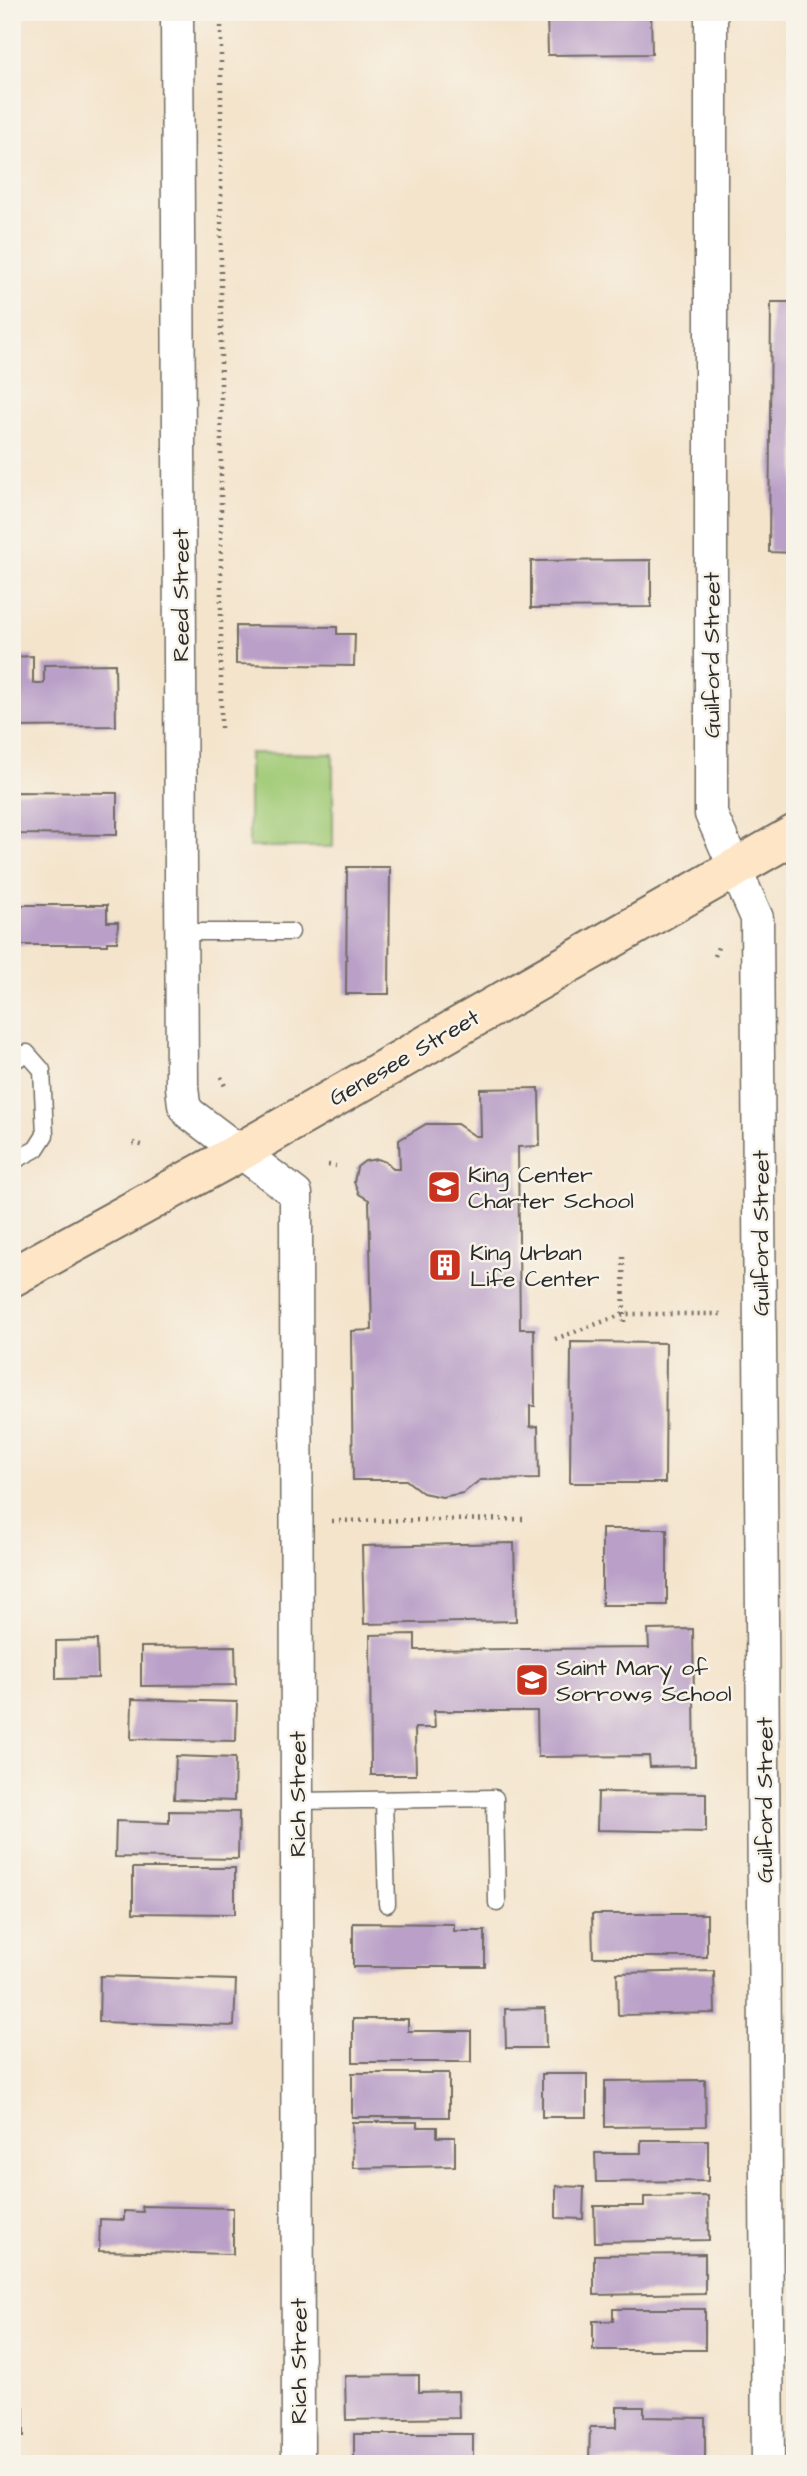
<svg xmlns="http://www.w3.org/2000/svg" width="807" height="2476" font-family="'Architects Daughter',sans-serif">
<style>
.green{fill:#a0ca76;stroke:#667a50;stroke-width:2}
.building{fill:#baa0c8}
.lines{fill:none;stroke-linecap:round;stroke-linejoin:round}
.service-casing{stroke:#716c63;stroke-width:19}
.minor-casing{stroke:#716c63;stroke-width:35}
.secondary-casing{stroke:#716c63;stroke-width:42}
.path{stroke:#716c63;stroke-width:4.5;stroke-dasharray:2 5;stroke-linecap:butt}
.service{stroke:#fff;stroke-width:16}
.minor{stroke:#fff;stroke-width:32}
.secondary{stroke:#fde5c5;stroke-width:38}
.labels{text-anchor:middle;stroke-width:5;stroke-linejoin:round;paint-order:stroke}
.street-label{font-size:23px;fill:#2b2b2b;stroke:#f7f3e8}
.poi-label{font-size:23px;fill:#2b2b2b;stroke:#f7f3e8;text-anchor:start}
</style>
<rect width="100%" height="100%" fill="#f7f3e8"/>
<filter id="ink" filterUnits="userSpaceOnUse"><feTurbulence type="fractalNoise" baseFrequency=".0143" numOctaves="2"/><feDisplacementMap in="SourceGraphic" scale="14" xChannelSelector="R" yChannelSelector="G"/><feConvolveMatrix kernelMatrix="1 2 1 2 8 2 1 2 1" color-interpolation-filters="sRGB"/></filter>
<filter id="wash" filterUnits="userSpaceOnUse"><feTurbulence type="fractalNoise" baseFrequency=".00686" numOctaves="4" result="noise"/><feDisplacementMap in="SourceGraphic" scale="28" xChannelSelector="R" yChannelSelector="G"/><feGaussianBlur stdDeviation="1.57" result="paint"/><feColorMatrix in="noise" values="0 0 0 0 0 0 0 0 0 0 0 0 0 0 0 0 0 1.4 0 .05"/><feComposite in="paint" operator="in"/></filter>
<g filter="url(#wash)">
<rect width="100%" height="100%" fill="#f4e4cc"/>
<path class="green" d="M249 753 333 754V847H249Z"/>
<g id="blocks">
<path class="building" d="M651 12 652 54 548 55 547 13Z
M771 302H795V553L769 552Z
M651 560V607L531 608V561Z
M236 626 337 627V634H355L354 666 236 664Z
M33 656V683H44V665L115 664 116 726 12 727V657Z
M12 792 117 793V835L12 834Z
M347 867H390L389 994H346Z
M12 905H107V922H118L117 942H107V945H12Z
M539 1088 540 1146 518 1147 520 1329H534L535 1406H530V1427L538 1426 539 1479 480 1480 463 1493 442 1497 423 1493 406 1480H353L351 1331 372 1330 369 1200 359 1194 354 1182 357 1167 365 1161 378 1159 388 1163 393 1169H400L399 1140 426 1124H457L475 1136H481L480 1089Z
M571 1342 666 1343 665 1483H570Z
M602 1529H667V1605H602Z
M514 1543 516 1621 364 1624 362 1546Z
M693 1629 695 1766 650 1767 649 1756 538 1757 537 1711H434L435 1728H415L416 1775H371L370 1635 415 1634V1650L649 1648 648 1630Z
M97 1640 98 1678 56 1679V1641Z
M235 1646 236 1685 141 1686V1647Z
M132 1699 237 1702 236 1741 131 1739Z
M176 1756 235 1758 234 1801 174 1799Z
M598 1792 706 1793V1832L597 1830Z
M169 1811 239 1812 238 1859 115 1857 116 1821 169 1823Z
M133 1868H235V1914L133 1913Z
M592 1914H707V1957H593Z
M353 1923 454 1924V1931H485V1967H353Z
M714 1971 715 2013 618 2015 617 1973Z
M100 1976 236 1980 234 2026 99 2022Z
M545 2008 546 2048H506L505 2009Z
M353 2019H408V2031H471V2062H353Z
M352 2073H449V2117H352Z
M542 2074H587V2117H542Z
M705 2080 706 2126 605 2127V2081Z
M352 2122H417V2127H437V2137H455V2166L353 2168Z
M641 2140H708V2181L596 2182 595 2153H641Z
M556 2186 584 2187 583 2219 556 2218Z
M708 2196 709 2240 595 2242 594 2206H644V2197Z
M142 2206 233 2208V2254L99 2251 100 2219 124 2220V2211L143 2212Z
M705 2254V2293L594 2295V2255Z
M613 2309H705V2350H593V2321H613Z
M419 2375V2392L458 2391 459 2418 346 2420 345 2376Z
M617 2407H644V2417L705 2418V2460H589L590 2427H617Z
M12 2408H24V2437H12Z
M354 2434H473V2464H354Z"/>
</g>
</g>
<g filter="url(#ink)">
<use href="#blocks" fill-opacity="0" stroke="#716c63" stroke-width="2"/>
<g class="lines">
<defs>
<path id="service" d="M181 932H291
M12 1062 27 1053 42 1070 45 1135 36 1149 12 1162
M384 1800 387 1904
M297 1801 495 1798 497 1903"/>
<path id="minor" d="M177 12 182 1087 184 1105 189 1113 296 1194 298 2464
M711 12V814L757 918 768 2464"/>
<path id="secondary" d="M12 1277 227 1159 795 834"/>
</defs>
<use href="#service" class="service-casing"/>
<use href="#minor" class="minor-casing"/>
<use href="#secondary" class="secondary-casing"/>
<path class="path" d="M221 12V729
M715 956 718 947
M221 1077 225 1086
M133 1143 145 1146
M328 1165 336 1166
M623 1257 624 1326
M555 1339 624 1314H722
M332 1521 528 1519"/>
<use href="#service" class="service"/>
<use href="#minor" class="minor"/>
<use href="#secondary" class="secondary"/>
</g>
</g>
<defs>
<symbol id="school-square" viewBox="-11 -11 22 22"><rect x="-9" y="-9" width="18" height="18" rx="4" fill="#c8321e" stroke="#f7f3e8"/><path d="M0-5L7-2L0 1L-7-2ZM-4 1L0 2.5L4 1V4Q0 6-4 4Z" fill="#fff"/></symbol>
<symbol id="building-square" viewBox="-11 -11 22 22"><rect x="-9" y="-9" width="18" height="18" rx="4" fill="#c8321e" stroke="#f7f3e8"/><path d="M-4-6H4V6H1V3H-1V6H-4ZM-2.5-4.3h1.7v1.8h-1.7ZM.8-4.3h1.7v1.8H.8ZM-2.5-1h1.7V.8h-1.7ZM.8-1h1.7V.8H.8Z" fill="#fff"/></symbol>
</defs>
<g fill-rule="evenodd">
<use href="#school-square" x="425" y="1168" width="38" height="38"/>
<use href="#building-square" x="426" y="1246" width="38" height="38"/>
<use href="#school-square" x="513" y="1661" width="38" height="38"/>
</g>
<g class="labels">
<g class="street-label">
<text transform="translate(180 595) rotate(-90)" y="8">Reed Street</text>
<text transform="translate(711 655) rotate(-90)" y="8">Guilford Street</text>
<text transform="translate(404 1057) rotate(-30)" y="8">Genesee Street</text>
<text transform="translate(760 1233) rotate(-90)" y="8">Guilford Street</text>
<text transform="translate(297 1794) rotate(-90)" y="8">Rich Street</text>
<text transform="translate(764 1800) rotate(-90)" y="8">Guilford Street</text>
<text transform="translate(298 2361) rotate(-90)" y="8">Rich Street</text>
</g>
<g class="poi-label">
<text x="468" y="1182">King Center<tspan x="468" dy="26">Charter School</tspan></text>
<text x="470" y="1260">King Urban<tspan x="470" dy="26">Life Center</tspan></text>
<text x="556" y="1675">Saint Mary of<tspan x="556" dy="26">Sorrows School</tspan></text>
</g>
</g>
<rect width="807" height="2476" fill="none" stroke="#f7f3e8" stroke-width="42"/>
</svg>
